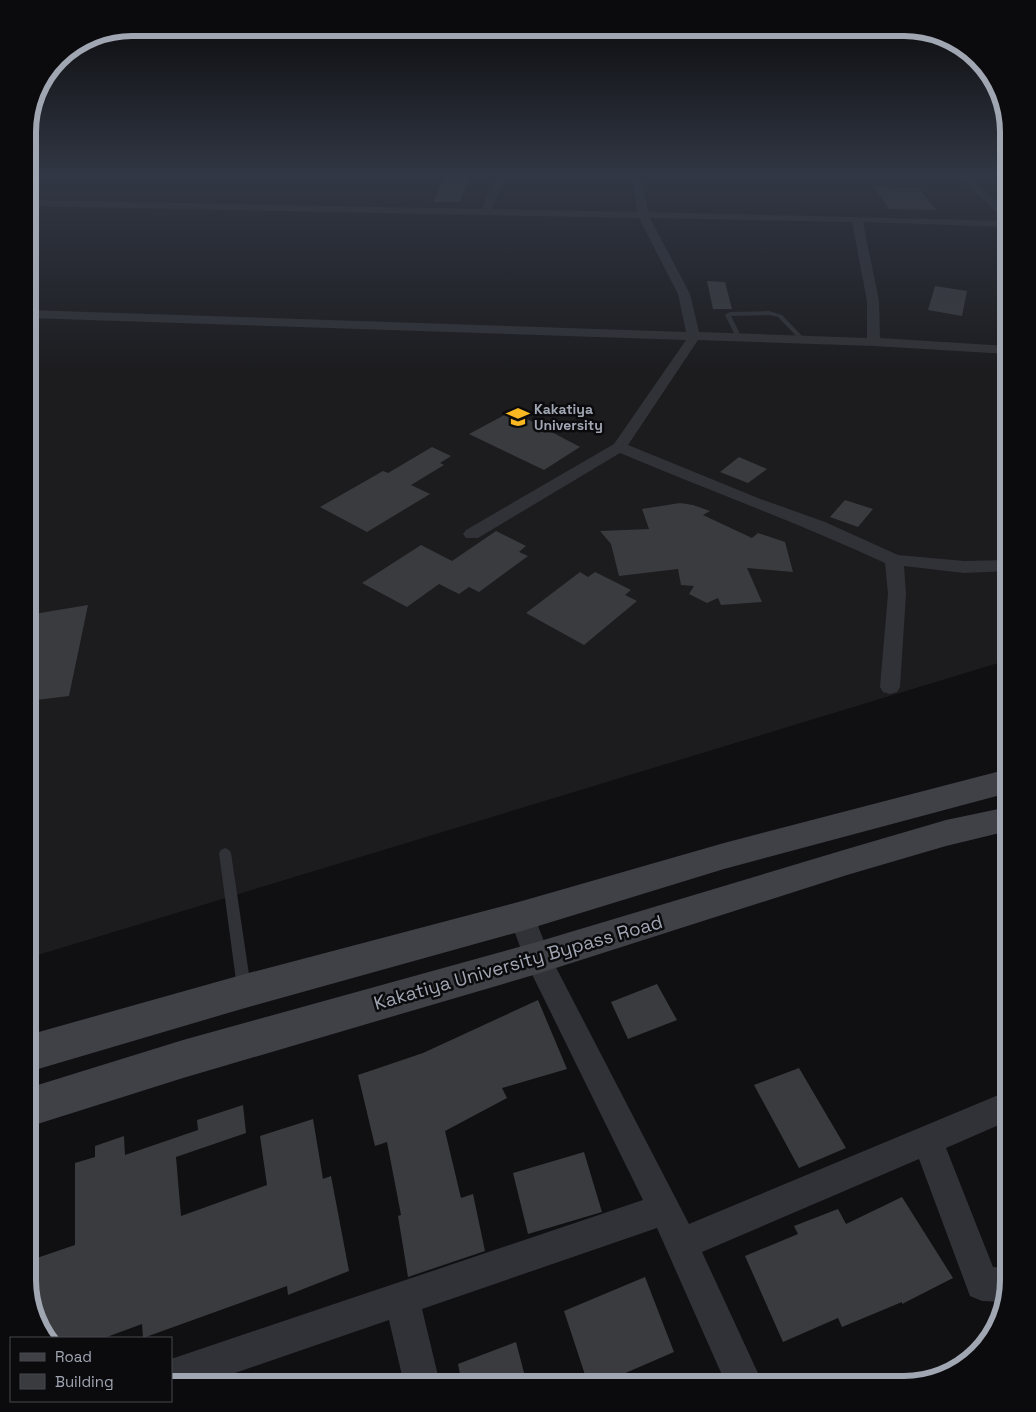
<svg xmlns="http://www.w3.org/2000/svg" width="1036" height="1412" font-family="'Space Grotesk',sans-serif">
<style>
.built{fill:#1c1c1f}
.building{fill:#3a3b3f}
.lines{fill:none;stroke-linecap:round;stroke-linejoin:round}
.lane{fill:#313237;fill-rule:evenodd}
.street{fill:#313237;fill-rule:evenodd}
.secondary{fill:#3f4147;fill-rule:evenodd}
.labels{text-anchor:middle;stroke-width:5;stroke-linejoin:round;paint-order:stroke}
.far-poi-label{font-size:14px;font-weight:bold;fill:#a1a6b3;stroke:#0b0b0d;text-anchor:start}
.near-street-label{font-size:19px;fill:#a1a6b3;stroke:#0b0b0d}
.rim{fill:none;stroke:#a1a6b3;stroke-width:6}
</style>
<rect width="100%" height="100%" fill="#101012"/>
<path class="built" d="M28 175H1008V660L28 958Z"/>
<path class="building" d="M445 175H470L460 202H433Z
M874 187 919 188 936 210 889 209Z
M707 281 725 282 732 309H713Z
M935 286 967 291 962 316 928 310Z
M512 411 580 447 544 470 469 434Z
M432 447 451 456 440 463 444 465 411 485 430 494 367 532 320 507 383 471 388 473Z
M739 457 767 469 748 483 720 472Z
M845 500 873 509 858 527 830 517Z
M680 503 693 505 710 511 703 515 752 538 758 533 785 542 793 572 747 568 762 602 721 605 718 598 707 603 689 594 694 586 681 585 678 569 619 576 611 544 600 531 649 529 642 509Z
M496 531 526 546 519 552 528 556 479 592 469 587 459 594 439 584 407 607 362 583 421 545 452 561Z
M580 572 588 577 595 572 631 590 625 595 637 601 584 645 526 613Z
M88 605 69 696 28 701V615Z
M657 984 677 1020 628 1039 611 1002Z
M538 1000 567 1069 502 1088 507 1098 445 1131 461 1198 473 1194 485 1251 408 1277 398 1216 401 1215 387 1142 375 1146 358 1075 423 1053Z
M799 1068 846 1148 799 1168 754 1085Z
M243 1105 246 1133 176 1157 181 1216 267 1185 260 1136 313 1119 323 1179 331 1176 349 1271 288 1295 287 1286 143 1338 142 1324 104 1338H48L42 1332 28 1279V1261L75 1245V1163L95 1157V1146L124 1136 125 1155 198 1130 197 1120Z
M584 1152 602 1212 528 1234 513 1173Z
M902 1197 953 1278 902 1304V1302L842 1327 838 1318 783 1342 745 1256 798 1234 794 1226 838 1209 846 1224Z
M645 1277 674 1352 600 1384H588L564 1311Z
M516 1342 527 1384H462L458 1364Z"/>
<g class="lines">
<path class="lane" d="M769 311 782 315 805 339V341H801L778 317 769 315 731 316 742 338 737 339 725 315 730 312Z
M225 848 229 850 231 853 251 988 249 992 244 994 239 992 237 988 219 853 221 850Z"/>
<path class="street" d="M497 175H507L491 209 637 212 632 175H642L648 212 1008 221V227L863 222 879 301 880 338 1008 346V354L874 346 698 340 628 445 758 498 825 522 898 555 964 561 1008 560V571L964 573 904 566 906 594 900 687 897 692 890 694 883 692 880 687 888 594 885 563C798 523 708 490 620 453L478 538H466L463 534 466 530 614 444 686 340 28 318V310L686 332 678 294 639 218 28 206V200L482 209ZM650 218 852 222 867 301V338L699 332 690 294Z
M956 175H967L1008 212V220L1004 219Z
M522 905 531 908 549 954 689 1224 1008 1091V1121L946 1148 993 1267 1008 1268V1280L1002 1302 982 1301 970 1296 919 1159 702 1252 763 1384H726L657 1228 422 1309 440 1384H404L389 1320 203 1384H171V1359L643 1200 524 958 509 916 513 908Z"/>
<path class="secondary" d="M1008 769V793L724 869 522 931 245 1008 28 1072V1035L245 974 522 901 724 843Z
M1008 807V831L946 846 847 875 537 974 183 1078 28 1127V1088L183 1040 537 942 847 849 946 820Z"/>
</g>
<linearGradient id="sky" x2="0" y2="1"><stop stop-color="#09090a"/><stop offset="0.47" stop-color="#313744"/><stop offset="1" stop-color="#313744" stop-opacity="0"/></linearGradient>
<rect width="1036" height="373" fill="url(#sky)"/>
<defs>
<symbol id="university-bare" viewBox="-9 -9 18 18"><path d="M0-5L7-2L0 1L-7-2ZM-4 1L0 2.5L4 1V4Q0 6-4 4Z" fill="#f9b721" stroke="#0b0b0d" stroke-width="2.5" paint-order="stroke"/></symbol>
</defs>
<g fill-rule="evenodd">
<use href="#university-bare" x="502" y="401" width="32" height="32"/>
</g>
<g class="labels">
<g class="far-poi-label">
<text x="534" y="414">Kakatiya<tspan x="534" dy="16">University</tspan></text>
</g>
<g class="near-street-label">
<text transform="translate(518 962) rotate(-16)" y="7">Kakatiya University Bypass Road</text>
</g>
</g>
<path d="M0 0H1036V1412H0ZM132 36H904A96 96 0 0 1 1000 132V1280A96 96 0 0 1 904 1376H132A96 96 0 0 1 36 1280V132A96 96 0 0 1 132 36Z" fill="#0b0b0d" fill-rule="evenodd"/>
<path class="rim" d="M132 36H904A96 96 0 0 1 1000 132V1280A96 96 0 0 1 904 1376H132A96 96 0 0 1 36 1280V132A96 96 0 0 1 132 36Z"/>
<rect x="10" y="1337" width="162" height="65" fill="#0b0b0d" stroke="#47494f"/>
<rect x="20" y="1353" width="25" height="8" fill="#3f4147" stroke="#47494f"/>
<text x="55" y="1362" font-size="15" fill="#a1a6b3">Road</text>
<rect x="20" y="1374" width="25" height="15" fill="#3a3b3f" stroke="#47494f"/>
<text x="55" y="1387" font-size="15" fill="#a1a6b3">Building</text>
</svg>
